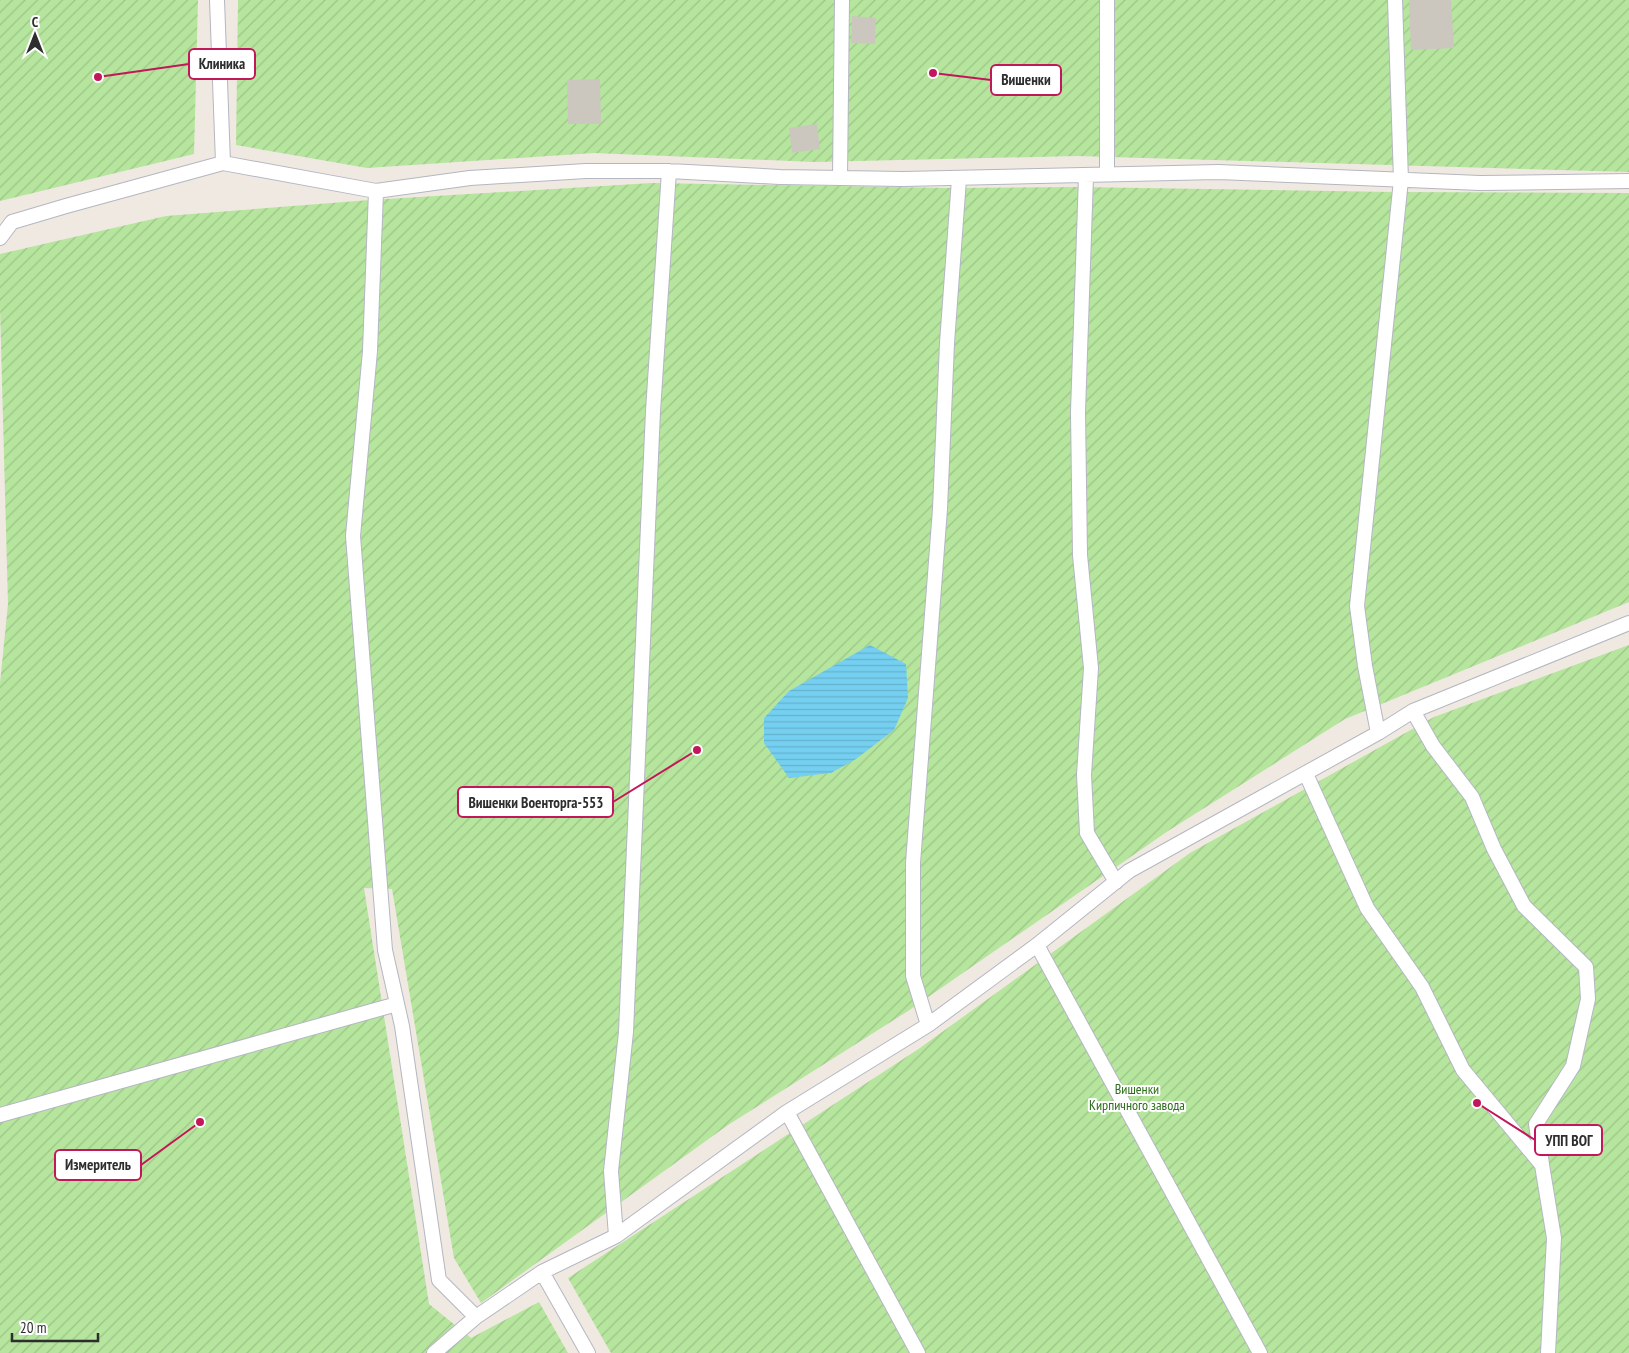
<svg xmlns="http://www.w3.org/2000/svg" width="1629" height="1353" font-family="'PT Sans Narrow',sans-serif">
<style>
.garden{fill:url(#garden-furrows)}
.water{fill:url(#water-rules)}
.building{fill:#cbc7bf}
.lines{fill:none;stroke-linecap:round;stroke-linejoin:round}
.service-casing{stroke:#b4b7c1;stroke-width:16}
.service{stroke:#fff;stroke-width:14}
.labels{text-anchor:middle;stroke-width:4;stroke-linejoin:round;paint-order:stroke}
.park-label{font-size:14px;fill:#2c6e1b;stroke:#fff}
.leader{fill:none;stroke:#c2185b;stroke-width:2}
.callout-dot{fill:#c2185b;stroke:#fff;stroke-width:2}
.callout{fill:#fff;stroke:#c2185b;stroke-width:2}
.callout-label{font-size:15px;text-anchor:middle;font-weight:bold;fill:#2e2e2e}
</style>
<defs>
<pattern id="garden-furrows" width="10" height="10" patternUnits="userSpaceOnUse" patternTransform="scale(1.25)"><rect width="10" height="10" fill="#b6e59e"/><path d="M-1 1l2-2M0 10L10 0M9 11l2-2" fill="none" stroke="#9dc588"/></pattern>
<pattern id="water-rules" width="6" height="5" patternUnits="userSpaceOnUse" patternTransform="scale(1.25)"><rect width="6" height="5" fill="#75cff0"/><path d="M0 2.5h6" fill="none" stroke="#66b2ce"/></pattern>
</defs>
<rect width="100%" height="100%" fill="#efe9e1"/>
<path class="garden" d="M0 0H198L194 154 0 201Z
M238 0H1629V172L1077 156 815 162 594 153 367 168 236 145Z
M652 183 950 188 1078 187 1391 192 1629 193V602L1345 719 1168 831 908 1011 728 1125 481 1303 454 1258 392 889 364 888 429 1304 471 1338 539 1302 568 1353H0V683L8 604 0 307V254L166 216 370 200Z
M1629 645V1353H611L568 1278 920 1048 1190 853 1434 717Z"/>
<path class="water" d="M870 645 906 664 908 698 894 730 856 759 831 773 789 778 764 743V718L789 691Z"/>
<path class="building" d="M1409 0H1451L1454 48 1411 50Z
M852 16 876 18 875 44 851 43Z
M600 79 601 124H568L567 80Z
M817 124 820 149 792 153 789 128Z"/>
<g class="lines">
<defs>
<path id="service" d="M217 0 223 163 376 191
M1107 0V174
M1086 176 1078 412 1080 555 1091 668 1084 775 1087 833 1116 882
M840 178 842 0
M0 238 12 222 66 206 223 163
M1413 711 1433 746 1472 797 1494 849 1524 906 1586 967 1588 999 1573 1066 1536 1124 1542 1164
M1378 733 1365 666 1357 606 1401 180 1395 0
M1306 774 1367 908 1422 987 1463 1070 1542 1165 1554 1238 1548 1353
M1037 945 1260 1353
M928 1025 913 976V863L940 509 947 343 959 179
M787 1112 918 1353
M0 1115 397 1004
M616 1236 611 1171 626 1032 653 411 669 171
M542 1272 588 1353
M476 1317 439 1280 402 1026 385 950 353 536 370 351 376 191 470 178 586 171H669L780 177 903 179 1218 172 1480 183 1629 181
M434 1353 476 1317 542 1272 616 1236 787 1112 928 1025 1037 945 1129 871 1378 733 1413 711 1629 623"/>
</defs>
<use href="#service" class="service-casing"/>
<use href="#service" class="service"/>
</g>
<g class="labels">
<g class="park-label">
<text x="1137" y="1094">Вишенки<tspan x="1137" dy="16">Кирпичного завода</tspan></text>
</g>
</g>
<path class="leader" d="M98 77L189 64M933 73L991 80M697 750L613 802M1477 1103L1535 1140M200 1122L141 1165"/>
<g class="callout-dot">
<circle cx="98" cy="77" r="5"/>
<circle cx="933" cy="73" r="5"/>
<circle cx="697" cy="750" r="5"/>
<circle cx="1477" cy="1103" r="5"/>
<circle cx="200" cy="1122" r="5"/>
</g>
<g class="callout">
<rect x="189" y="49" width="66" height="30" rx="5"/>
<rect x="991" y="65" width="70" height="30" rx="5"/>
<rect x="458" y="787" width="155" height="30" rx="5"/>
<rect x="1535" y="1125" width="67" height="30" rx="5"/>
<rect x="55" y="1150" width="86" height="30" rx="5"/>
</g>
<g class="callout-label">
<text x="222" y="69">Клиника</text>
<text x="1026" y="85">Вишенки</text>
<text x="536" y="808">Вишенки Военторга-553</text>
<text x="1569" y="1146">УПП ВОГ</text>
<text x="98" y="1170">Измеритель</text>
</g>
<g transform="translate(35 35)" stroke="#ffffff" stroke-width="4" paint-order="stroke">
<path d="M0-4L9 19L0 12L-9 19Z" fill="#2e2e2e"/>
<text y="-8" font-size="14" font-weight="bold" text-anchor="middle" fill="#2e2e2e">С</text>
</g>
<path d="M12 1333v8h86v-8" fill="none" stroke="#2e2e2e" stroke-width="2.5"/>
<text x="20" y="1333" font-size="15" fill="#2e2e2e" stroke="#ffffff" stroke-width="4" paint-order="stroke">20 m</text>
</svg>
